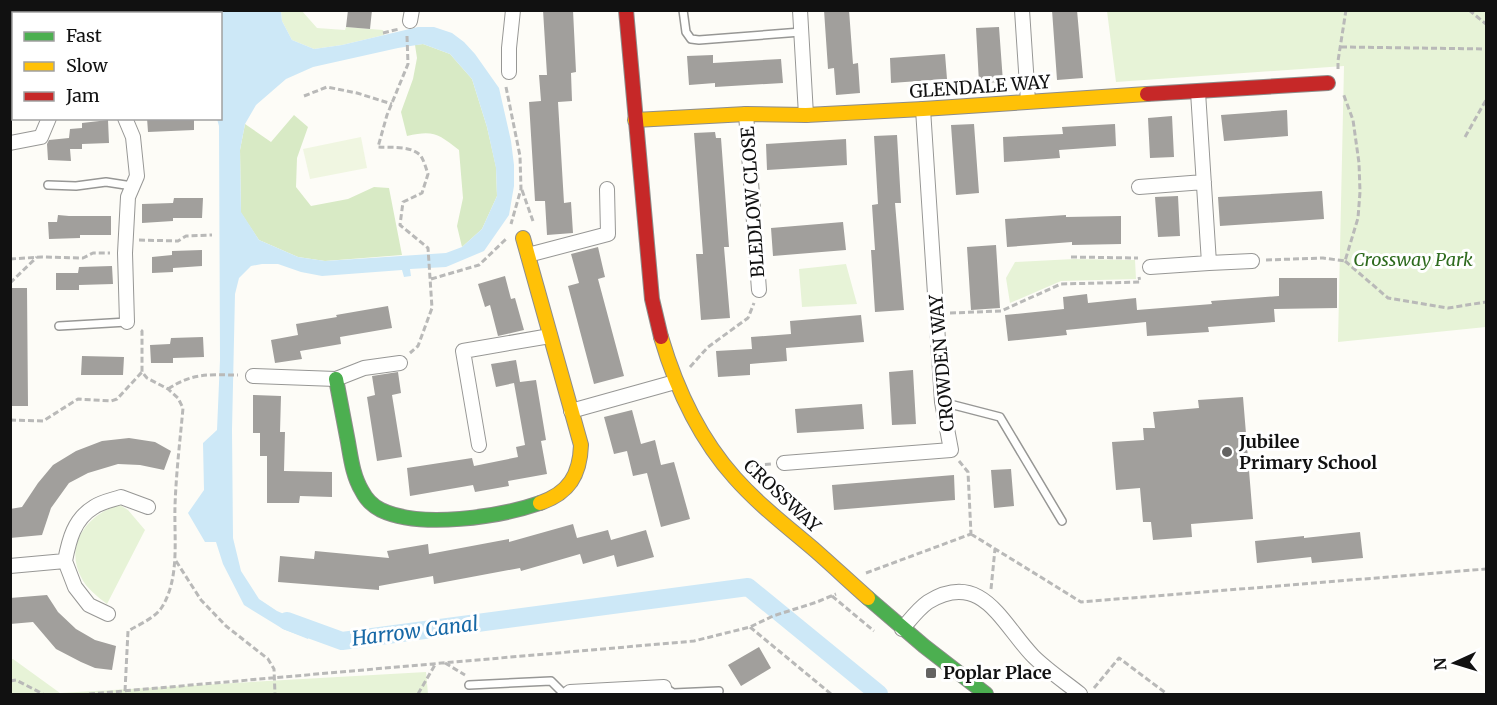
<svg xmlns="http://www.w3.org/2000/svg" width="1497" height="705" font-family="Merriweather,serif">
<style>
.green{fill:#e7f3d7}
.forest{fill:#d8eac5}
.pitch{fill:#f0f6e1}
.water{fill:#cde8f7;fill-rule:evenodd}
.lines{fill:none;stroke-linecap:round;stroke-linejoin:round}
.canal{stroke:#cde8f7;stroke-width:18}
.building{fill:#a19f9c}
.lane-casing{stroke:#979795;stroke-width:10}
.street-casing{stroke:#979795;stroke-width:16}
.fast-casing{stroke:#8e8d8b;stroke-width:16}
.slow-casing{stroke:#8e8d8b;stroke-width:16}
.jam-casing{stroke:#8e8d8b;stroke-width:16}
.path{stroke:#b9b9b8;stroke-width:3;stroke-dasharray:6 3;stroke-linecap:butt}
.lane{stroke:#fffffe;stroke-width:7}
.street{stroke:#fffffe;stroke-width:14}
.fast{stroke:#4caf50;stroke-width:14}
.slow{stroke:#ffc107;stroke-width:14}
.jam{stroke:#c62828;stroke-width:14}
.poi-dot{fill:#646362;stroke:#fff;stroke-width:2}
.labels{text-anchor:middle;stroke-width:6;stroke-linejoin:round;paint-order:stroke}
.street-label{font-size:18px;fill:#111;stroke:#fff}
.park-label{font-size:18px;font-style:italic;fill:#2f6b1f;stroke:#fff}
.poi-label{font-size:18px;font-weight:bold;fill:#111;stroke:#fff;text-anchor:start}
.water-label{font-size:20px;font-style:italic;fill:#1768a6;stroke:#fff}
</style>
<rect width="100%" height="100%" fill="#fdfcf7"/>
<path class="green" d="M281 11H302L317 28 345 30 346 27 383 30 384 35 342 45 314 49 292 40 282 21Z
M1107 11H1486V327L1338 342 1344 66 1116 82Z
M1074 259 1135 260 1136 279 1061 281 1010 303 1006 278 1015 262Z
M846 264 857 304 802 307 799 269Z
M120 505 128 510 145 530 107 604C98 597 86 588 81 577 64 545 88 513 120 505Z
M11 659H13L60 693 426 672 428 694H11Z"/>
<path class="forest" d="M423 44 450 54 472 79 487 127 496 167 497 196 482 229 462 247 457 226 463 198 459 150C438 134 434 130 407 136L401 112 413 79 417 58 415 45Z
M294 115 308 127 297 158 296 187 311 206 348 199 374 187 389 188 402 255 325 261 298 257 259 240 241 213 240 150 245 124 271 142Z"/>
<path class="pitch" d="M361 137 367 168 310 179 303 149Z"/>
<path class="water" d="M234 11H281L282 21 292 40 314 49 342 45 418 27H434L452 33 464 42 475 54 499 88 511 141 514 165V186L509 215 484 251 446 267 410 269 411 276 404 277 402 270 322 276 301 272 278 264H262L251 266 239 278 235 294 232 430 233 538 241 571 259 599 277 611 312 626 308 639 283 629 244 605 223 564 216 542H205L188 513 204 490 203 443 217 430 220 360 219 126 217 119 220 118V14L216 13ZM423 44 450 54 472 79 487 127 496 168 497 196 482 229 462 247 446 253 325 261 298 257 259 240 241 212 240 150 245 124 256 105 286 79 313 67 398 48Z"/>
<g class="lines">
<path class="canal" d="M287 621 342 641 748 587 879 694"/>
</g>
<path class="building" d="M348 10H372L370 29 346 27Z
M543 10H573L576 72 571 73 572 101 558 102 564 203 571 202 573 233 547 235 545 201H535L529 102 541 101 539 75H547Z
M824 10H849L853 64 858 63 860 93 836 95 834 68 828 69Z
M1052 10H1077L1083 78 1057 80Z
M999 27 1003 82 979 83 976 28Z
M945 54 947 79 891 83 890 58Z
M713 55V63L781 59 783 83 715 87V83L689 85 687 56Z
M1287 110 1288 136 1224 141 1221 115Z
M1172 116 1174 157 1150 158 1148 118Z
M147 118H194V130L148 132Z
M108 120 109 143 82 144V149H70L71 161 48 160 47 144 49 140 69 138 70 129 82 128V123Z
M974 124 979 193 956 195 951 125Z
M1115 124 1116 146 1059 150 1060 158 1004 162 1003 137 1063 134 1062 127Z
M715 132 716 138H721L729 247H724L730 318 701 320 696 254H703L694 133Z
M897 135 901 203H895L904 310 875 312 871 250H875L872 205 878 204 874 136Z
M846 139 847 165 767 170 766 144Z
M1322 191 1324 219 1220 226 1218 197Z
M1178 196 1180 236 1158 237 1155 197Z
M174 198H203L202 218H173V221L142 223V204L173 203Z
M58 215 69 216H111V235H80V238L49 239 48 222H57Z
M1066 215V217L1121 216V244L1072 245V242L1007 247 1005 219Z
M843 222 846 250 773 256 771 228Z
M996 245 1000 308 971 310 967 247Z
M598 247 605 277 598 279 624 376 594 384 568 286 579 283 571 254Z
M202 250V266L173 268V272L152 273V257L172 255V251Z
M112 266 113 284 79 285V290H56V273H78L79 267Z
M505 276 511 299 515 298 524 330 498 336 490 305 485 307 478 284Z
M1279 278H1337V308L1274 309 1275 322 1208 327 1209 332 1147 336 1146 322 1066 330 1067 335 1008 341 1005 315 1064 309 1063 297 1087 294 1088 303 1136 298 1137 310 1212 304 1211 301 1279 296Z
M10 288H27L28 406H10Z
M388 306 392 328 340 337 341 344 300 351 302 359 275 363 271 340 298 335 296 324 337 317 336 315Z
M861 315 864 342 786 348 787 361 750 364V375L718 377 716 351 752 349 751 337 791 334 790 321Z
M203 337 204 357 173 358V363H151L150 345 170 344 171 338Z
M82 356 124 357 123 375H81Z
M516 360 520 382 536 380 546 440 541 441 547 474 508 481 509 486 475 492 473 485 410 496 407 468 472 458 474 466 518 457 516 447 525 445 514 383 496 387 491 364Z
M913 370 916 424 892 425 889 372Z
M398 372 401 393 392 395 402 457 377 461 367 397 375 395 372 376Z
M253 395 281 396 280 432H285L284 471 332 472V497L300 496 299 503H267V456H260V433H253Z
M1243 397 1253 519 1191 524 1192 537 1153 540 1151 522H1143L1140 488 1116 490 1112 442 1144 440 1143 428H1155L1153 412 1199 408 1198 400Z
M862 404 864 429 797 433 795 409Z
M632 410 641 444 655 440 661 465 674 462 690 519 661 527 647 473 633 476 627 451 614 454 604 417Z
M129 438 155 442 171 451 164 470 140 465 118 464 88 473 69 483 51 508 42 535 10 538V509L22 507 38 483 53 465 76 451 102 441Z
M1011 469 1014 506 994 508 991 470Z
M954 475 955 500 834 510 832 485Z
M573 524 577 538 608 530 611 540 646 530 654 557 617 567 614 555 583 564 580 554 521 571 520 568 434 584 433 576 379 586V590L278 582 280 556 314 559 315 551 389 558 387 551 428 544 429 554 509 539V542Z
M1360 532 1363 558 1312 563 1311 557 1257 563 1255 541 1304 536V538Z
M47 595 58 612 76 629 95 640 116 646 112 670 95 668 81 662 56 649 33 622 10 624V598Z
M759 647 771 668 741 686 728 665Z"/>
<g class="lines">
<defs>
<path id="lane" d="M683 10 686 32 691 39 699 40 801 32
M48 185 76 186 106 182 132 186
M59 326 127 322
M942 402 1000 417 1062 521
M469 685 551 681 564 694
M664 687 673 693 719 691"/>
<path id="street" d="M800 10 806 115
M1022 10 1028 101
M410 21 412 10
M10 41 14 43
M509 72V48L513 10
M1198 92 1209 263 1252 261
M746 114 759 290
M125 118 133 137 137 176 128 197 125 253 127 322
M10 143 41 137 49 118
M1139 187 1204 182
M528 255 608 234 607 189
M1150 267 1209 263
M253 376 336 379 364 368 400 363
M571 411 675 382
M479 445 463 351 550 336
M784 463 951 450 942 402 923 109
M65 561C69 540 74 519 94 507 101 502 112 500 121 497L148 507
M10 566 65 561 75 587 89 605 108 614
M902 629C910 620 918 609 928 602 982 569 1002 624 1033 656 1047 670 1065 682 1080 694
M568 694 570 692 664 687"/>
<path id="fast" d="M336 379C340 400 344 421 348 442 351 459 353 476 362 491 366 499 373 506 381 510 421 529 499 517 540 503
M868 598 924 646 986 694"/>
<path id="slow" d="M635 120 746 114 806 115 923 109 1147 94
M523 238 581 445C580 475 569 493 540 503
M661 337C676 388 699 438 735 478 760 506 789 528 817 552 834 567 851 583 868 598"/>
<path id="jam" d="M626 10 652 299 661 337
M1147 94 1328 83"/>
</defs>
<use href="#lane" class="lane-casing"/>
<use href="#street" class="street-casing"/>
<use href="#fast" class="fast-casing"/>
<use href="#slow" class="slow-casing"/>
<use href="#jam" class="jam-casing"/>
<path class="path" d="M1469 10 1486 24
M135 14 136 10
M383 33 399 29
M407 36 408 64 387 115 378 147C391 148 411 145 421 156 424 161 426 168 428 174L422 193 403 202 400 225 428 248 432 308 418 346 410 353
M1341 47 1486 49
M1338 69V61L1346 10
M506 87 520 156 521 189 511 224
M304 96 327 87 357 93 392 104
M1465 137 1486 100
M522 190 534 224
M139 240 178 241 186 236 212 235
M1071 257 1138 258
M10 259 42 257 83 258 93 253H110
M1266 260 1323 258 1345 261 1358 218 1360 192 1359 163 1353 120 1343 93
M1345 261 1388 298 1448 308 1486 302
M431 279 479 265 506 239
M10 283 37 257
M950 313 1001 311 1061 284 1140 282 1139 277
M690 367 708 347 748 318 754 303
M168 389C194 372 209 375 238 375
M10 420 43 421 78 399 111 401 117 399 142 372
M959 461 968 472 971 534
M747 466 771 464
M971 534 1081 602 1486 569
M176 561 201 600 226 626 268 659 274 669 275 694
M866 573 971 534
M991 589 995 549
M832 596 874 631
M750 627 831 694
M445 663 465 675
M10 681 16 680 43 694
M1094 688 1119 658 1167 694
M125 691 128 631C140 624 155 618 162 607 180 578 174 538 175 506 176 474 180 441 183 408L178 398 168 389 147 378 142 372V331L139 329
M89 694 694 641 750 627 773 616 817 602 836 594
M418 694 436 663"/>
<use href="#lane" class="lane"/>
<use href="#street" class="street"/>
<use href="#fast" class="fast"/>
<use href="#slow" class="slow"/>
<use href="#jam" class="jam"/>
</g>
<g class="poi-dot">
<circle cx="1227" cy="452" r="6"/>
<rect x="925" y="667" width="12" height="12" rx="3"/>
</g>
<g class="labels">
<g class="street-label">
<text transform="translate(980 87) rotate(-4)" y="6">GLENDALE WAY</text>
<text transform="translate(753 202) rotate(-94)" y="6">BLEDLOW CLOSE</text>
<text transform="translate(942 363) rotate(-95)" y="6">CROWDEN WAY</text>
<text transform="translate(782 496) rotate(43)" y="6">CROSSWAY</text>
</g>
<g class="park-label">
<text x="1413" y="266">Crossway Park</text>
</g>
<g class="poi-label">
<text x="1239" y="448">Jubilee<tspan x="1239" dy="21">Primary School</tspan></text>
<text x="943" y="679">Poplar Place</text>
</g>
<g class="water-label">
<text transform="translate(415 631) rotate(-7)" y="7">Harrow Canal</text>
</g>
</g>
<rect width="1497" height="705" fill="none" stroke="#111111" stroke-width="24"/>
<rect x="12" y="12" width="210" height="108" fill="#ffffff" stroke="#a0a0a0" stroke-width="1.5"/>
<rect x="24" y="32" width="30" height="9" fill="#4caf50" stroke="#a0a0a0" stroke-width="1.5"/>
<text x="66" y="42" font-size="18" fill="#111111">Fast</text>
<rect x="24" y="62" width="30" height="9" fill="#ffc107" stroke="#a0a0a0" stroke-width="1.5"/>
<text x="66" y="72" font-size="18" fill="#111111">Slow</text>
<rect x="24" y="92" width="30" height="9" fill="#c62828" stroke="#a0a0a0" stroke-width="1.5"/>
<text x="66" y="102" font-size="18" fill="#111111">Jam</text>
<g transform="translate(1455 663) rotate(266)" stroke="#ffffff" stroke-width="4.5" paint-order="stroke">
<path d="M0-4.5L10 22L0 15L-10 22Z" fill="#111111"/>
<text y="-9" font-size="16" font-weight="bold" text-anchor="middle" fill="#111111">N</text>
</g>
</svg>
